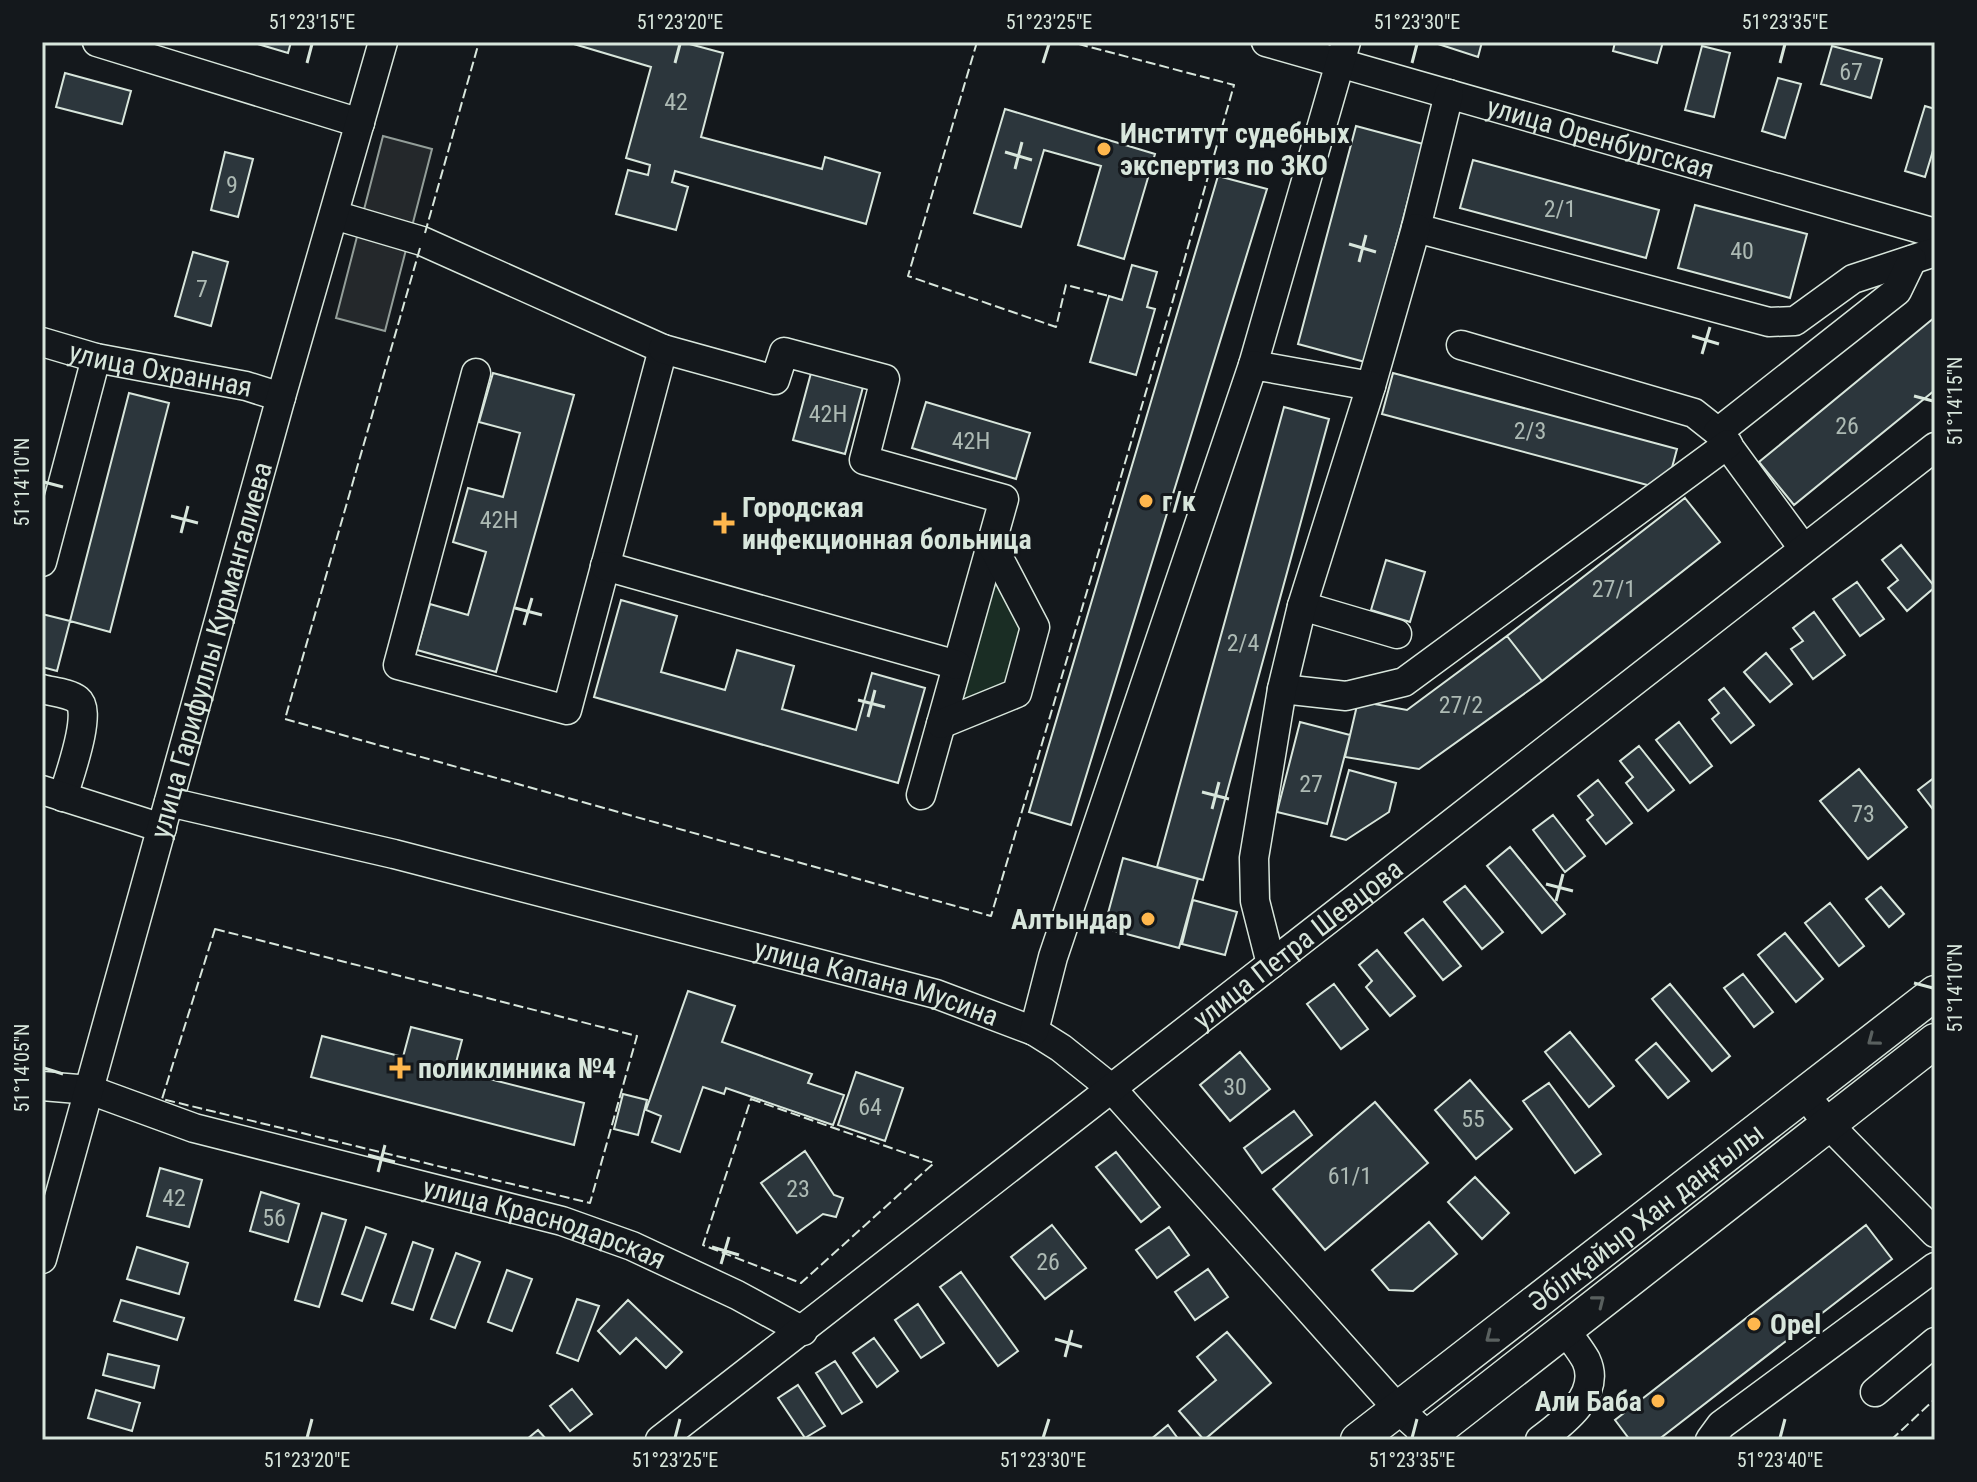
<svg xmlns="http://www.w3.org/2000/svg" width="1977" height="1482" font-family="'Roboto Condensed',sans-serif">
<style>
.green{fill:#1a2d24;stroke:#939e99;stroke-width:2}
.parking{fill:#24282b;stroke:#939e99;stroke-width:2}
.building{fill:#2c363c;stroke:#d8e6dc;stroke-width:2}
.lines{fill:none;stroke-linecap:round;stroke-linejoin:round}
.minor-casing{stroke:#d8e6dc;stroke-width:31}
.major-casing{stroke:#d8e6dc;stroke-width:37}
.minor{stroke:#14181c;stroke-width:28}
.major{stroke:#14181c;stroke-width:34}
.fence{stroke:#d8e6dc;stroke-width:2;stroke-dasharray:10 4;stroke-linecap:butt}
.oneway{stroke:#59605f}
.ticks{fill:none;stroke:#d8e6dc;stroke-width:3}
.poi-dot{fill:#ffb74d;stroke:#14181c;stroke-width:3}
.labels{text-anchor:middle;stroke-width:6;stroke-linejoin:round;paint-order:stroke}
.number-label{font-size:24px;fill:#adbab4}
.poi-label{font-size:28px;font-weight:bold;fill:#d8e6dc;stroke:#14181c;text-anchor:start}
.street-label{font-size:28px;fill:#d8e6dc;stroke:#14181c}
.neatline{fill:none;stroke:#d8e6dc;stroke-width:3}
.ticks-label{font-size:20px;text-anchor:middle;fill:#d8e6dc}
</style>
<rect width="100%" height="100%" fill="#14181c"/>
<path class="green" d="M993 574 1025 624 1008 688 956 708Z"/>
<path class="parking" d="M383 136 432 149 385 331 336 318Z"/>
<path class="building" d="M251 42H291L288 53Z
M567 42H682L723 53 701 137 822 169 825 157 880 173 866 224 675 171 672 182 688 187 676 230 616 214 628 170 648 175 650 165 626 158 651 67Z
M1432 42H1482L1478 57Z
M1615 42H1663L1657 63 1613 51Z
M1702 46 1730 53 1714 117 1685 110Z
M1832 46 1882 59 1871 98 1821 84Z
M65 73 131 91 122 124 56 107Z
M1778 78 1801 84 1785 138 1762 131Z
M1925 106 1935 109V144L1925 177 1905 171Z
M1005 109 1155 154 1124 259 1078 245 1101 166 1044 150 1021 227 974 213Z
M1356 126 1423 144 1365 362 1298 344Z
M225 152 253 159 238 217 211 210Z
M1473 160 1659 210 1646 258 1460 208Z
M1218 176 1267 189 1071 825 1029 812Z
M1695 205 1807 234 1790 298 1678 268Z
M193 252 228 262 211 326 175 316Z
M1132 265 1157 272 1147 307 1155 309 1136 375 1090 362 1109 296 1122 300Z
M1935 317V390L1794 505 1759 462Z
M493 373 574 395 496 672 417 650 430 604 468 615 486 552 453 542 468 488 503 497 520 433 479 422Z
M811 373 863 387 845 454 793 440Z
M1393 373 1677 449 1666 490 1382 414Z
M129 393 169 403 110 632 70 621Z
M926 402 1030 433 1016 479 912 448Z
M1284 407 1329 419 1203 880 1157 867Z
M1685 498 1720 542 1542 681 1507 636Z
M1901 545 1935 587 1907 611 1888 588 1898 580 1882 560Z
M1386 560 1425 572 1410 622 1371 610Z
M1857 582 1884 619 1860 636 1833 599Z
M621 600 677 616 661 672 725 690 737 650 794 666 782 709 856 730 872 673 925 688 898 783 594 697Z
M1814 612 1845 655 1813 679 1791 649 1803 641 1793 628Z
M42 614 70 621 57 671 42 667Z
M1507 636 1542 681 1419 769 1345 757 1358 701 1407 710Z
M1766 653 1792 684 1770 702 1744 672Z
M1724 688 1754 725 1731 743 1712 719 1719 713 1709 700Z
M1300 722 1350 735 1327 824 1277 812Z
M1679 722 1712 766 1690 783 1656 740Z
M1639 746 1674 790 1648 811 1626 783 1633 777 1620 761Z
M1859 769 1907 827 1868 859 1820 801Z
M1349 770 1396 783 1389 812 1346 840 1331 836Z
M1935 777V812L1918 790Z
M1598 780 1632 823 1606 844 1587 820 1593 815 1578 796Z
M1553 815 1585 856 1565 872 1533 830Z
M1510 847 1565 914 1542 933 1487 866Z
M1123 858 1198 879 1179 948 1104 928Z
M1465 886 1503 932 1482 949 1444 902Z
M1881 887 1904 914 1889 927 1866 899Z
M1193 900 1237 912 1225 955 1182 944Z
M1830 903 1864 946 1839 966 1805 923Z
M1423 919 1461 966 1443 980 1405 933Z
M1785 933 1823 979 1796 1002 1758 955Z
M1377 950 1415 996 1390 1016 1366 987 1372 981 1359 965Z
M1743 974 1773 1012 1754 1027 1724 988Z
M1334 984 1368 1029 1341 1049 1307 1004Z
M1670 984 1730 1056 1712 1071 1652 999Z
M688 991 735 1006 722 1042 812 1074 808 1083 844 1095 833 1125 726 1088 724 1094 703 1087 680 1152 652 1142 661 1116 646 1110Z
M411 1027 462 1040 454 1070 584 1103 574 1145 311 1077 322 1036 403 1057Z
M1570 1032 1614 1086 1589 1107 1545 1052Z
M1656 1043 1689 1081 1668 1098 1636 1060Z
M1240 1052 1270 1089 1230 1121 1200 1085Z
M856 1072 903 1088 885 1141 838 1125Z
M1470 1080 1512 1129 1476 1159 1435 1110Z
M1549 1083 1601 1154 1575 1173 1523 1101Z
M623 1094 647 1100 638 1135 614 1129Z
M1375 1102 1428 1163 1325 1250 1273 1189Z
M1294 1111 1312 1135 1262 1173 1244 1148Z
M805 1151 834 1195 843 1198 836 1217 823 1214 797 1233 761 1183Z
M1116 1152 1160 1207 1141 1222 1096 1167Z
M160 1168 202 1180 189 1227 147 1216Z
M1475 1177 1509 1213 1482 1239 1448 1202Z
M261 1192 299 1204 288 1242 250 1231Z
M322 1213 346 1220 319 1307 295 1300Z
M1429 1222 1457 1254 1413 1291 1389 1290 1372 1270Z
M1052 1225 1086 1268 1045 1299 1011 1257Z
M1866 1225 1892 1259 1658 1440H1630L1615 1420Z
M366 1227 386 1234 362 1301 342 1294Z
M1169 1227 1189 1255 1157 1278 1136 1250Z
M413 1242 433 1249 413 1310 392 1303Z
M137 1247 188 1263 179 1294 127 1279Z
M456 1253 480 1262 455 1328 431 1319Z
M1208 1269 1228 1297 1195 1320 1175 1292Z
M507 1270 532 1279 512 1331 488 1322Z
M961 1272 1018 1351 998 1366 940 1287Z
M577 1299 599 1306 578 1361 557 1353Z
M121 1300 184 1318 177 1340 114 1321Z
M628 1300 682 1352 666 1368 636 1338 620 1354 598 1331Z
M918 1304 944 1343 921 1358 895 1320Z
M1227 1332 1271 1383 1204 1440 1179 1411 1216 1380 1197 1357Z
M874 1338 898 1371 877 1387 853 1353Z
M108 1354 159 1366 154 1388 103 1375Z
M835 1361 862 1402 842 1414 816 1373Z
M798 1385 825 1426 805 1438 778 1398Z
M572 1389 592 1414 570 1431 550 1406Z
M96 1390 140 1403 132 1431 88 1418Z
M1168 1425 1179 1440H1150Z
M538 1430 547 1440H526Z"/>
<g class="lines">
<defs>
<g id="minor">
<path d="M97 42 360 123"/>
<path id="s1" d="M1266 42 1935 233"/>
<path d="M1449 94 1416 228 1769 322 1795 321 1853 279 1935 252"/>
<path d="M334 215 422 241 663 349 567 710 398 665 476 373"/>
<path id="s2" d="M42 342 96 358 246 386 281 397"/>
<path d="M1461 345 1694 413 1718 432"/>
<path d="M663 349 775 380 784 352 885 379 864 460 1004 499 921 795"/>
<path d="M1253 365 1346 42"/>
<path d="M1371 386 1416 228"/>
<path d="M1803 548 1718 432 1897 291 1912 260"/>
<path d="M42 562 96 358"/>
<path d="M605 566 957 665"/>
<path d="M1302 606 1397 634"/>
<path d="M42 689C53 692 69 693 78 700 93 712 68 779 63 797"/>
<path d="M1282 689 1346 696 1404 682 1728 444"/>
<path d="M941 724 1017 693 1035 627 991 543"/>
<path d="M42 790 162 828"/>
<path id="s3" d="M169 802 394 854 936 994 1034 1031 1061 1048 1111 1088 1398 1409 1428 1436"/>
<path d="M1034 1031 1053 957 1253 365 1371 386 1302 606 1282 689 1254 858 1255 901 1271 964"/>
<path id="s4" d="M42 1086 90 1090 194 1128 562 1221 632 1246 737 1295 803 1331"/>
<path d="M1804 1093 1827 1123 1935 1233"/>
<path id="s5" d="M42 1259 281 397 383 42"/>
<path d="M1875 1392 1935 1342"/>
<path id="s6" d="M660 1440 1935 447"/>
<path d="M1540 1440C1563 1423 1602 1394 1586 1360 1580 1349 1571 1339 1565 1329"/>
<path d="M1710 1440 1721 1425 1935 1267"/>
</g>
<g id="major">
<path id="s7" d="M1358 1440 1935 993"/>
<path d="M1424 1440 1935 1041"/>
</g>
</defs>
<use href="#minor" class="minor-casing"/>
<use href="#major" class="major-casing"/>
<use href="#minor" class="minor"/>
<use href="#major" class="major"/>
<path class="fence" d="M977 42 908 276 1056 327 1066 285 1109 296
M425 233 479 42
M420 248 285 719 991 916 1169 314 1234 85 1071 42
M215 929 637 1036 590 1203 162 1099Z
M751 1099 934 1163 801 1283 703 1245Z
M1891 1440 1935 1399"/>
</g>
<defs><path id="oneway-chevron" d="M-2-3.5L2.5 0L-2 3.5" fill="none" stroke-width="1.6" stroke-linecap="round" stroke-linejoin="round" transform="scale(2)"/></defs>
<g class="oneway">
<use href="#oneway-chevron" transform="translate(1873 1040) rotate(143)"/>
<use href="#oneway-chevron" transform="translate(1599 1301) rotate(-38)"/>
<use href="#oneway-chevron" transform="translate(1491 1337) rotate(142)"/>
</g>
<path class="ticks" d="M307 63 312 44M675 63 680 44M1043 63 1049 44M1412 63 1417 44M1780 63 1785 44M1005 152 1032 160M1015 169 1022 142M1349 244 1376 252M1359 262 1366 235M1692 336 1719 344M1702 354 1710 327M1914 396 1933 401M44 482 63 487M171 516 198 523M181 533 188 506M515 608 542 615M524 625 532 598M858 700 885 707M868 717 875 690M1202 792 1229 799M1212 809 1219 782M1546 884 1573 891M1556 901 1563 874M1914 983 1933 988M44 1068 63 1074M368 1155 395 1162M378 1172 385 1145M712 1247 739 1255M721 1264 729 1237M1055 1339 1082 1347M1065 1357 1072 1330M307 1438 312 1419M675 1438 680 1419M1043 1438 1049 1419M1412 1438 1417 1419M1780 1438 1785 1419"/>
<g class="poi-dot">
<circle cx="1104" cy="149" r="8"/>
<circle cx="1146" cy="501" r="8"/>
<path d="M720 511h8v8h8v8h-8v8h-8v-8h-8v-8h8z"/>
<circle cx="1148" cy="919" r="8"/>
<path d="M396 1056h8v8h8v8h-8v8h-8v-8h-8v-8h8z"/>
<circle cx="1754" cy="1324" r="8"/>
<circle cx="1658" cy="1401" r="8"/>
</g>
<g class="labels">
<g class="number-label">
<text x="1851" y="80">67</text>
<text x="676" y="110">42</text>
<text x="232" y="193">9</text>
<text x="1560" y="217">2/1</text>
<text x="1742" y="259">40</text>
<text x="202" y="297">7</text>
<text x="828" y="422">42H</text>
<text x="1847" y="434">26</text>
<text x="1530" y="439">2/3</text>
<text x="971" y="449">42H</text>
<text x="499" y="528">42H</text>
<text x="1614" y="597">27/1</text>
<text x="1243" y="651">2/4</text>
<text x="1461" y="713">27/2</text>
<text x="1311" y="792">27</text>
<text x="1863" y="822">73</text>
<text x="1235" y="1095">30</text>
<text x="870" y="1115">64</text>
<text x="1473" y="1127">55</text>
<text x="1350" y="1184">61/1</text>
<text x="798" y="1197">23</text>
<text x="174" y="1206">42</text>
<text x="274" y="1226">56</text>
<text x="1048" y="1270">26</text>
</g>
<g class="poi-label">
<text x="1120" y="143">Институт судебных<tspan x="1120" dy="32">экспертиз по ЗКО</tspan></text>
<text x="1162" y="511">г/к</text>
<text x="742" y="517">Городская<tspan x="742" dy="32">инфекционная больница</tspan></text>
<text x="1132" y="929" text-anchor="end">Алтындар</text>
<text x="418" y="1078">поликлиника №4</text>
<text x="1770" y="1334">Opel</text>
<text x="1642" y="1411" text-anchor="end">Али Баба</text>
</g>
<g class="street-label">
<text dy="10" stroke="none"><textPath href="#s1" startOffset="348">улица Оренбургская</textPath></text>
<text dy="10" stroke="none"><textPath href="#s2" startOffset="122">улица Охранная</textPath></text>
<text dy="10" stroke="none"><textPath href="#s5" startOffset="632">улица Гарифуллы Курмангалиева</textPath></text>
<text dy="10" stroke="none"><textPath href="#s6" startOffset="808">улица Петра Шевцова</textPath></text>
<text dy="10" stroke="none"><textPath href="#s3" startOffset="730">улица Капана Мусина</textPath></text>
<text dy="10" stroke="none"><textPath href="#s7" startOffset="364">Әбілқайыр Хан даңғылы</textPath></text>
<text dy="10" stroke="none"><textPath href="#s4" startOffset="522">улица Краснодарская</textPath></text>
</g>
</g>
<rect width="1977" height="1482" fill="none" stroke="#14181c" stroke-width="88"/>
<rect x="44" y="44" width="1889" height="1394" class="neatline"/>
<g class="ticks-label">
<text x="312" y="29">51°23'15"E</text>
<text x="680" y="29">51°23'20"E</text>
<text x="1049" y="29">51°23'25"E</text>
<text x="1417" y="29">51°23'30"E</text>
<text x="1785" y="29">51°23'35"E</text>
<text transform="translate(1955 401) rotate(-90)" y="7">51°14'15"N</text>
<text transform="translate(22 482) rotate(-90)" y="7">51°14'10"N</text>
<text transform="translate(1955 988) rotate(-90)" y="7">51°14'10"N</text>
<text transform="translate(22 1068) rotate(-90)" y="7">51°14'05"N</text>
<text x="307" y="1467">51°23'20"E</text>
<text x="675" y="1467">51°23'25"E</text>
<text x="1043" y="1467">51°23'30"E</text>
<text x="1412" y="1467">51°23'35"E</text>
<text x="1780" y="1467">51°23'40"E</text>
</g>
</svg>
